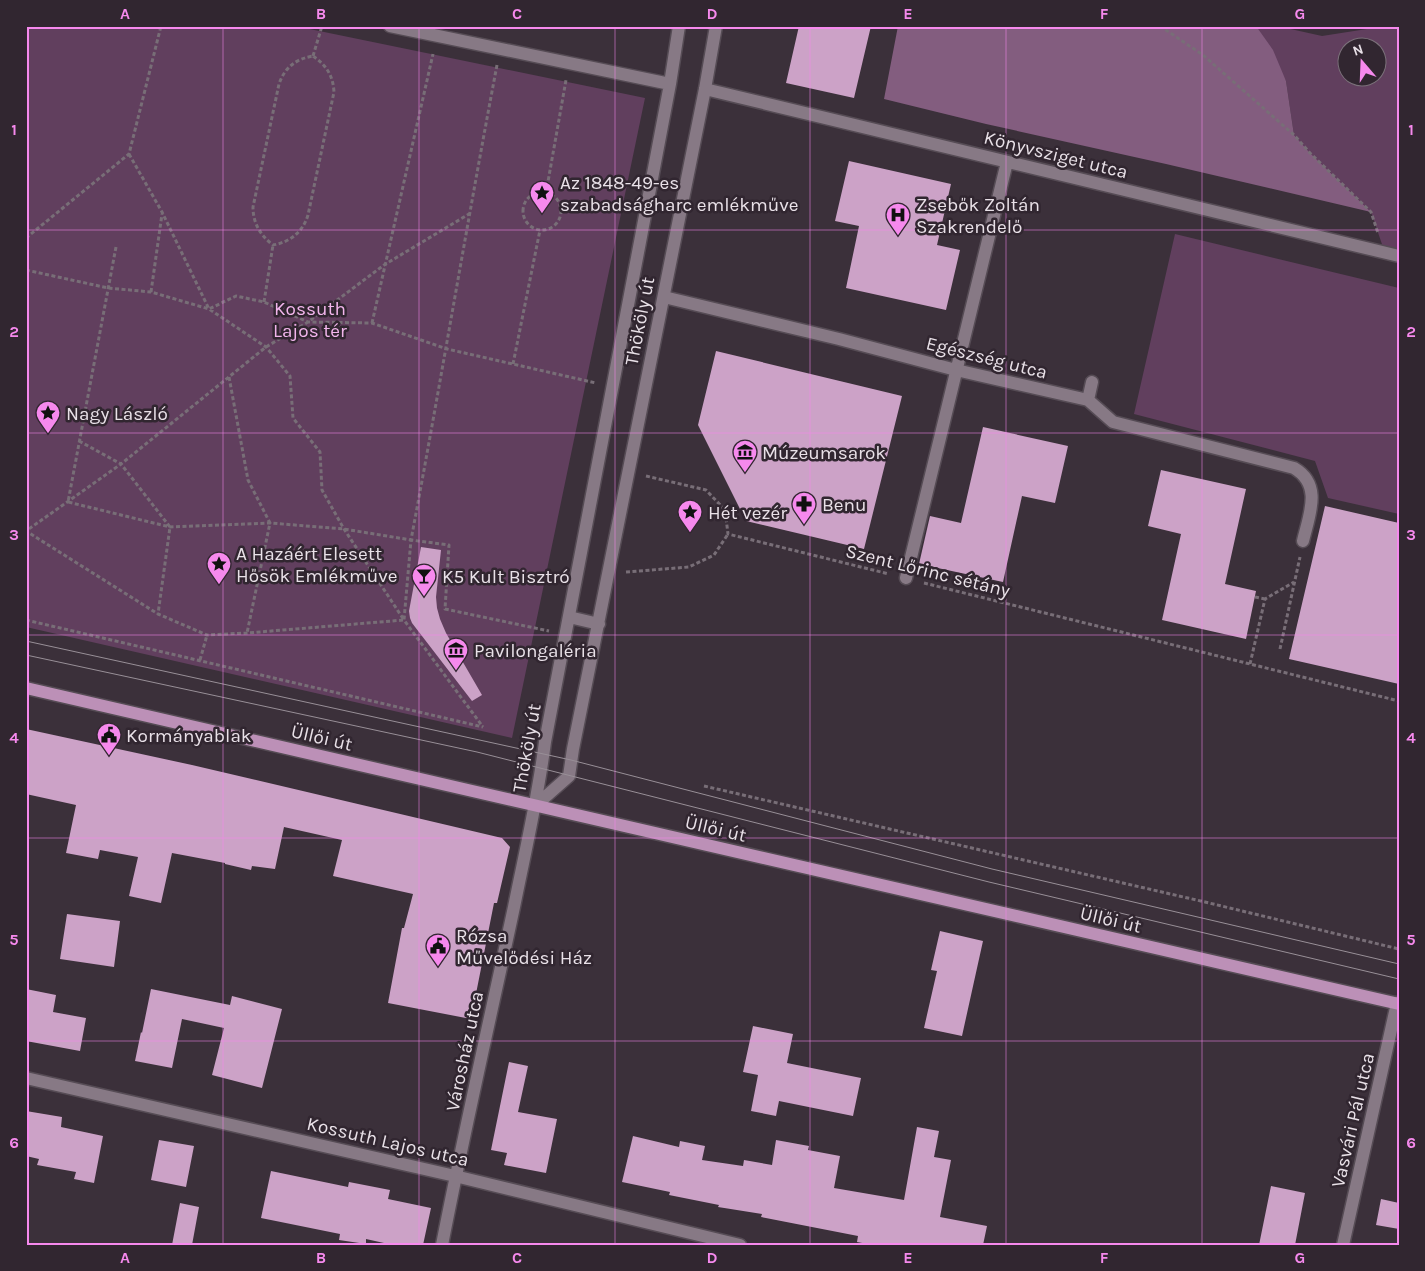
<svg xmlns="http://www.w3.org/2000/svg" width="1425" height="1271" font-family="Karla,sans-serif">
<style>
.green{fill:#613f5e;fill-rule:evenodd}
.forest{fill:#835d7f}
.building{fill:#cca2c7}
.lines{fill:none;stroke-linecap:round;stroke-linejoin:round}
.minor-casing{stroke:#564c55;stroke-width:15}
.major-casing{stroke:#564c55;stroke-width:15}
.path{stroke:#786e77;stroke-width:3;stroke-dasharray:4 2.5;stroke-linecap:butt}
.minor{stroke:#877985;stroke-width:12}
.major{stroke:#bc90b7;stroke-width:12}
.tram{stroke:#988f97;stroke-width:1}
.grid{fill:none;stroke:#f689ed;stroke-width:1;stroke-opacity:0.55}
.labels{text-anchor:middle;stroke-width:5;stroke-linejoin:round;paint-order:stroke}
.street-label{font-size:19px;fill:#e9e1e8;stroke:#312630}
.poi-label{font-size:19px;fill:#e9e1e8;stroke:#312630;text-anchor:start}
.park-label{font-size:19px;fill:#f2b5ec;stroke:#312630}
.neatline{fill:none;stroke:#f689ed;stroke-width:2}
.grid-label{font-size:16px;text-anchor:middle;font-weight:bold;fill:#f689ed}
</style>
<rect width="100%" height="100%" fill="#3b303a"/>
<path class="green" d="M26 26H295L645 98 512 738 26 627Z
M1256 26H1277L1322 36 1386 26H1399V256L1385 253 1371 212 1310 153 1294 135 1286 81ZM1348 48H1378V78H1348Z
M1175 234 1399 288V514L1328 498 1315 461 1134 414Z"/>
<path class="forest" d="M898 26H1256L1273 50 1286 81 1294 135 1310 153 1371 212 1166 164 986 124 884 99Z"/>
<path class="building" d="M799 26H871L854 98 786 83Z
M849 161 951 184 937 245 960 250 946 310 846 288 859 226 835 221Z
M716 351 902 396 864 549 746 521 698 425Z
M983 427 1068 446 1055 503 1022 496 1003 582 919 564 930 516 961 523Z
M1161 470 1246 489 1225 584 1256 591 1246 639 1162 620 1181 534 1148 526Z
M1325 506 1399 523V684L1289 659Z
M421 547 441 550 436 597 437 608 440 619 446 633 482 695 472 701 412 623 410 618 409 611Z
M26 729 192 765 502 838 510 847 497 903H494L471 1019 388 1003 402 928H404L413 894 333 876 342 840 284 827 275 869 252 866 251 870 225 864V863L172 853 161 903 129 896 138 857 100 850 98 859 66 853 76 805 26 794Z
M67 914 120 921 114 967 60 959Z
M940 931 983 941 962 1036 924 1028 937 971 931 970Z
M26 989 56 995 53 1012 86 1018 80 1051 26 1041Z
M151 989 230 1005 232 996 282 1009 262 1088 212 1075 224 1028 182 1019 172 1068 135 1061 141 1032 142 1033Z
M753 1026 793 1034 787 1063 861 1078 853 1116 779 1101 776 1116 751 1111 758 1075 743 1072Z
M509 1062 528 1066 518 1112 557 1119 546 1173 504 1165 507 1153 491 1150Z
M26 1111 62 1117 61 1127 103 1136 94 1183 74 1179 76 1172 37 1165 39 1159 26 1156Z
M917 1127 939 1131 934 1157 951 1160 940 1217 987 1226 983 1245H873L857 1242 858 1236 761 1217 762 1214 718 1207 719 1205 669 1195 670 1192 622 1182 633 1136 679 1147 680 1141 705 1146 702 1160 743 1166 744 1160 772 1165 776 1140 809 1146 808 1150 840 1156 834 1188 904 1200Z
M159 1140 194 1146 186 1187 151 1180Z
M271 1171 348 1187 349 1182 390 1190 388 1199 431 1208 423 1245H393L366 1239V1244L339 1240 340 1234 261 1218Z
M1271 1186 1305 1193 1295 1245H1259Z
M1381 1199 1399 1203V1229L1376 1225Z
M180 1203 199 1207 192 1245H172Z"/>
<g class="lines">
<defs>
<path id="minor" d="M390 26 670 84
M705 89 1399 256
M664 297 839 339 956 370 1088 400 1113 422 1294 468C1323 485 1309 515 1303 541
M1088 400 1092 382
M906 578 1007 162
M569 617 599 624
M535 806 569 776 573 749 705 89 716 26
M26 1078 455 1176 740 1245
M442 1245C464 1132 490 1019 514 907 525 852 538 798 545 742L670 84 679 26
M1343 1245 1397 1003"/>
<path id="major" d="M26 688 468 790 1399 1004"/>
</defs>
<use href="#minor" class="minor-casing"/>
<use href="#major" class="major-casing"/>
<path class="path" d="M1160 26 1203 55 1294 135 1310 153 1371 212 1378 233
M313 56C326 65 333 75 334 92L308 215C303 232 290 242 273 245 260 235 253 223 253 207L279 84C285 67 296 59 313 56Z
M313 56 322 26
M497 65C467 223 441 381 411 540L449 545 445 609 549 631
M129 154 162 212 209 309 266 347 290 376 293 418 320 452 322 490 344 529 404 620 247 633 207 635 158 614 26 531 121 464 266 347 308 322 384 265 469 214
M523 211a19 19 0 1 1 38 0a19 19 0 1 1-38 0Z
M546 193 566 80
M26 238 129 154 161 26
M116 247 68 502 170 527 270 523 344 529 411 540 404 620 483 727
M26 270 108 288 151 292 209 309 236 296 264 302 308 322 372 323 447 349 596 383
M151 292 162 214
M264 302 273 245
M372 323 433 54
M513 364 540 230
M229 377 248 480 270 523 247 633
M79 441 121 464 170 527 158 614
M646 476 706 490 725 510 728 534 889 574
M626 572 689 567 714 555 728 534
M924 583 1399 701
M1255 597 1265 599
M26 620 483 727
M1280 649 1300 557
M200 660 207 635
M1250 664 1265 599 1294 582
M704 786 1205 902 1399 949"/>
<use href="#minor" class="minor"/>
<use href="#major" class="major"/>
<path class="tram" d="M26 641 571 760 992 869 1399 964
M26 655 477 752 989 882 1399 979"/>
</g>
<path class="grid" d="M223 26V1245M419 26V1245M615 26V1245M810 26V1245M1006 26V1245M1202 26V1245M26 230H1399M26 433H1399M26 635H1399M26 838H1399M26 1041H1399"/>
<defs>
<symbol id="sight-pin" viewBox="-11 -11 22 30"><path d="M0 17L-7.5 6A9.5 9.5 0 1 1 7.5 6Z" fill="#f689ed" stroke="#312630"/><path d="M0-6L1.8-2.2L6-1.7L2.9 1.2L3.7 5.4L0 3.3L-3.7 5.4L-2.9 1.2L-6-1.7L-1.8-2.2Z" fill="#111"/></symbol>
<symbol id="hospital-pin" viewBox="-11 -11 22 30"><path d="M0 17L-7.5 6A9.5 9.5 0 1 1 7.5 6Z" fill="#f689ed" stroke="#312630"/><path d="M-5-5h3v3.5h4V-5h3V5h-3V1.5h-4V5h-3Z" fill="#111"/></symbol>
<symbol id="museum-pin" viewBox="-11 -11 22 30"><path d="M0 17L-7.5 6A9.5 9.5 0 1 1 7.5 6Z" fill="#f689ed" stroke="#312630"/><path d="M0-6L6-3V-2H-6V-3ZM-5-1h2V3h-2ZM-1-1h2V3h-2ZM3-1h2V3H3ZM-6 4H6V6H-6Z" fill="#111"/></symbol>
<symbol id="pharmacy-pin" viewBox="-11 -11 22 30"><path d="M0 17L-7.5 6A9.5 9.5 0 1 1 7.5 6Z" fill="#f689ed" stroke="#312630"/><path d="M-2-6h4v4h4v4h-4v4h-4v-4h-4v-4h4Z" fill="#111"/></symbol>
<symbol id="bar-pin" viewBox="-11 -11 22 30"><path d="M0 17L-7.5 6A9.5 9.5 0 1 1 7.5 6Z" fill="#f689ed" stroke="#312630"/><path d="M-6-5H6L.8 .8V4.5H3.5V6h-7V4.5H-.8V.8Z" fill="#111"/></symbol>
<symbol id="civic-pin" viewBox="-11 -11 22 30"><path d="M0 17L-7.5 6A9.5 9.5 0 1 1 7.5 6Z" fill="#f689ed" stroke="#312630"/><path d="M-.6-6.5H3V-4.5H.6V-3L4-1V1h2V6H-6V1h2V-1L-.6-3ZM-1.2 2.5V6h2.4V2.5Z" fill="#111"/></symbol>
</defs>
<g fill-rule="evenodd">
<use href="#sight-pin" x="528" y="179" width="28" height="38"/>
<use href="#hospital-pin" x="884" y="201" width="28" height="38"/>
<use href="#sight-pin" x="34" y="399" width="28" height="38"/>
<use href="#museum-pin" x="731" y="438" width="28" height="38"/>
<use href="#pharmacy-pin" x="790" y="490" width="28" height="38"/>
<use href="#sight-pin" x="676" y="498" width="28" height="38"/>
<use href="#sight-pin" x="205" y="550" width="28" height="38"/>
<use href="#bar-pin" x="410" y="562" width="28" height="38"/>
<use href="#museum-pin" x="442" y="636" width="28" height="38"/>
<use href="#civic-pin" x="95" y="721" width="28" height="38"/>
<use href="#civic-pin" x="424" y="932" width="28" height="38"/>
</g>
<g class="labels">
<g class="street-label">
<text transform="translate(1056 154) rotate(14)" y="7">Könyvsziget utca</text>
<text transform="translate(639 321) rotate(-79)" y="7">Thököly út</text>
<text transform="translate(987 357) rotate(14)" y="7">Egészség utca</text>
<text transform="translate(928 570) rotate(14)" y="7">Szent Lőrinc sétány</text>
<text transform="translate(322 737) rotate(13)" y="7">Üllői út</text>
<text transform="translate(526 748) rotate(-80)" y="7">Thököly út</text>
<text transform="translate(716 828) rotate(13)" y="7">Üllői út</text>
<text transform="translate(1111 919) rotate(13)" y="7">Üllői út</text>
<text transform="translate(464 1051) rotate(-78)" y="7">Városház utca</text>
<text transform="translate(1352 1120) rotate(-77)" y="7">Vasvári Pál utca</text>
<text transform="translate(388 1141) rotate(13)" y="7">Kossuth Lajos utca</text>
</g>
<g class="poi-label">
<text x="560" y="189">Az 1848-49-es<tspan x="560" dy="22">szabadságharc emlékműve</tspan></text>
<text x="916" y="211">Zsebők Zoltán<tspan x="916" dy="22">Szakrendelő</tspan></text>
<text x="66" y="420">Nagy László</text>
<text x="762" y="459">Múzeumsarok</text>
<text x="822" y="511">Benu</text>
<text x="708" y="519">Hét vezér</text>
<text x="236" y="560">A Hazáért Elesett<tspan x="236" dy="22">Hősök Emlékműve</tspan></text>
<text x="442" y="583">K5 Kult Bisztró</text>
<text x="474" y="657">Pavilongaléria</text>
<text x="126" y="742">Kormányablak</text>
<text x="456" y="942">Rózsa<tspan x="456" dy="22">Művelődési Ház</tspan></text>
</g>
<g class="park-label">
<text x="310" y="315">Kossuth<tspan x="310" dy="22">Lajos tér</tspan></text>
</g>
</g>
<rect width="1425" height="1271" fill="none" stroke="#312630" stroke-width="55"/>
<g transform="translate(1362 62) rotate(341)"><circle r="24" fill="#312630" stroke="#7b717a"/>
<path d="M0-4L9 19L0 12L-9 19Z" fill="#f689ed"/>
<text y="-8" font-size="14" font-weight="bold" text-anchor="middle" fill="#e9e1e8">N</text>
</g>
<rect x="28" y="28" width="1370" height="1216" class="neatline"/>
<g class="grid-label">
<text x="125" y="19">A</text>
<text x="321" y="19">B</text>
<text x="517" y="19">C</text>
<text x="712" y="19">D</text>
<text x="908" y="19">E</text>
<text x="1104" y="19">F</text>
<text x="1300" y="19">G</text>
<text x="14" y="135">1</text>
<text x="1411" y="135">1</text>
<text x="14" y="337">2</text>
<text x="1411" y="337">2</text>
<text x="14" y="540">3</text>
<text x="1411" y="540">3</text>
<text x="14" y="743">4</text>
<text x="1411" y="743">4</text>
<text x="14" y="945">5</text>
<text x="1411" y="945">5</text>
<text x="14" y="1148">6</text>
<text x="1411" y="1148">6</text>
<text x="125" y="1263">A</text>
<text x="321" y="1263">B</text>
<text x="517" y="1263">C</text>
<text x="712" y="1263">D</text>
<text x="908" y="1263">E</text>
<text x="1104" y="1263">F</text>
<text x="1300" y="1263">G</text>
</g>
</svg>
